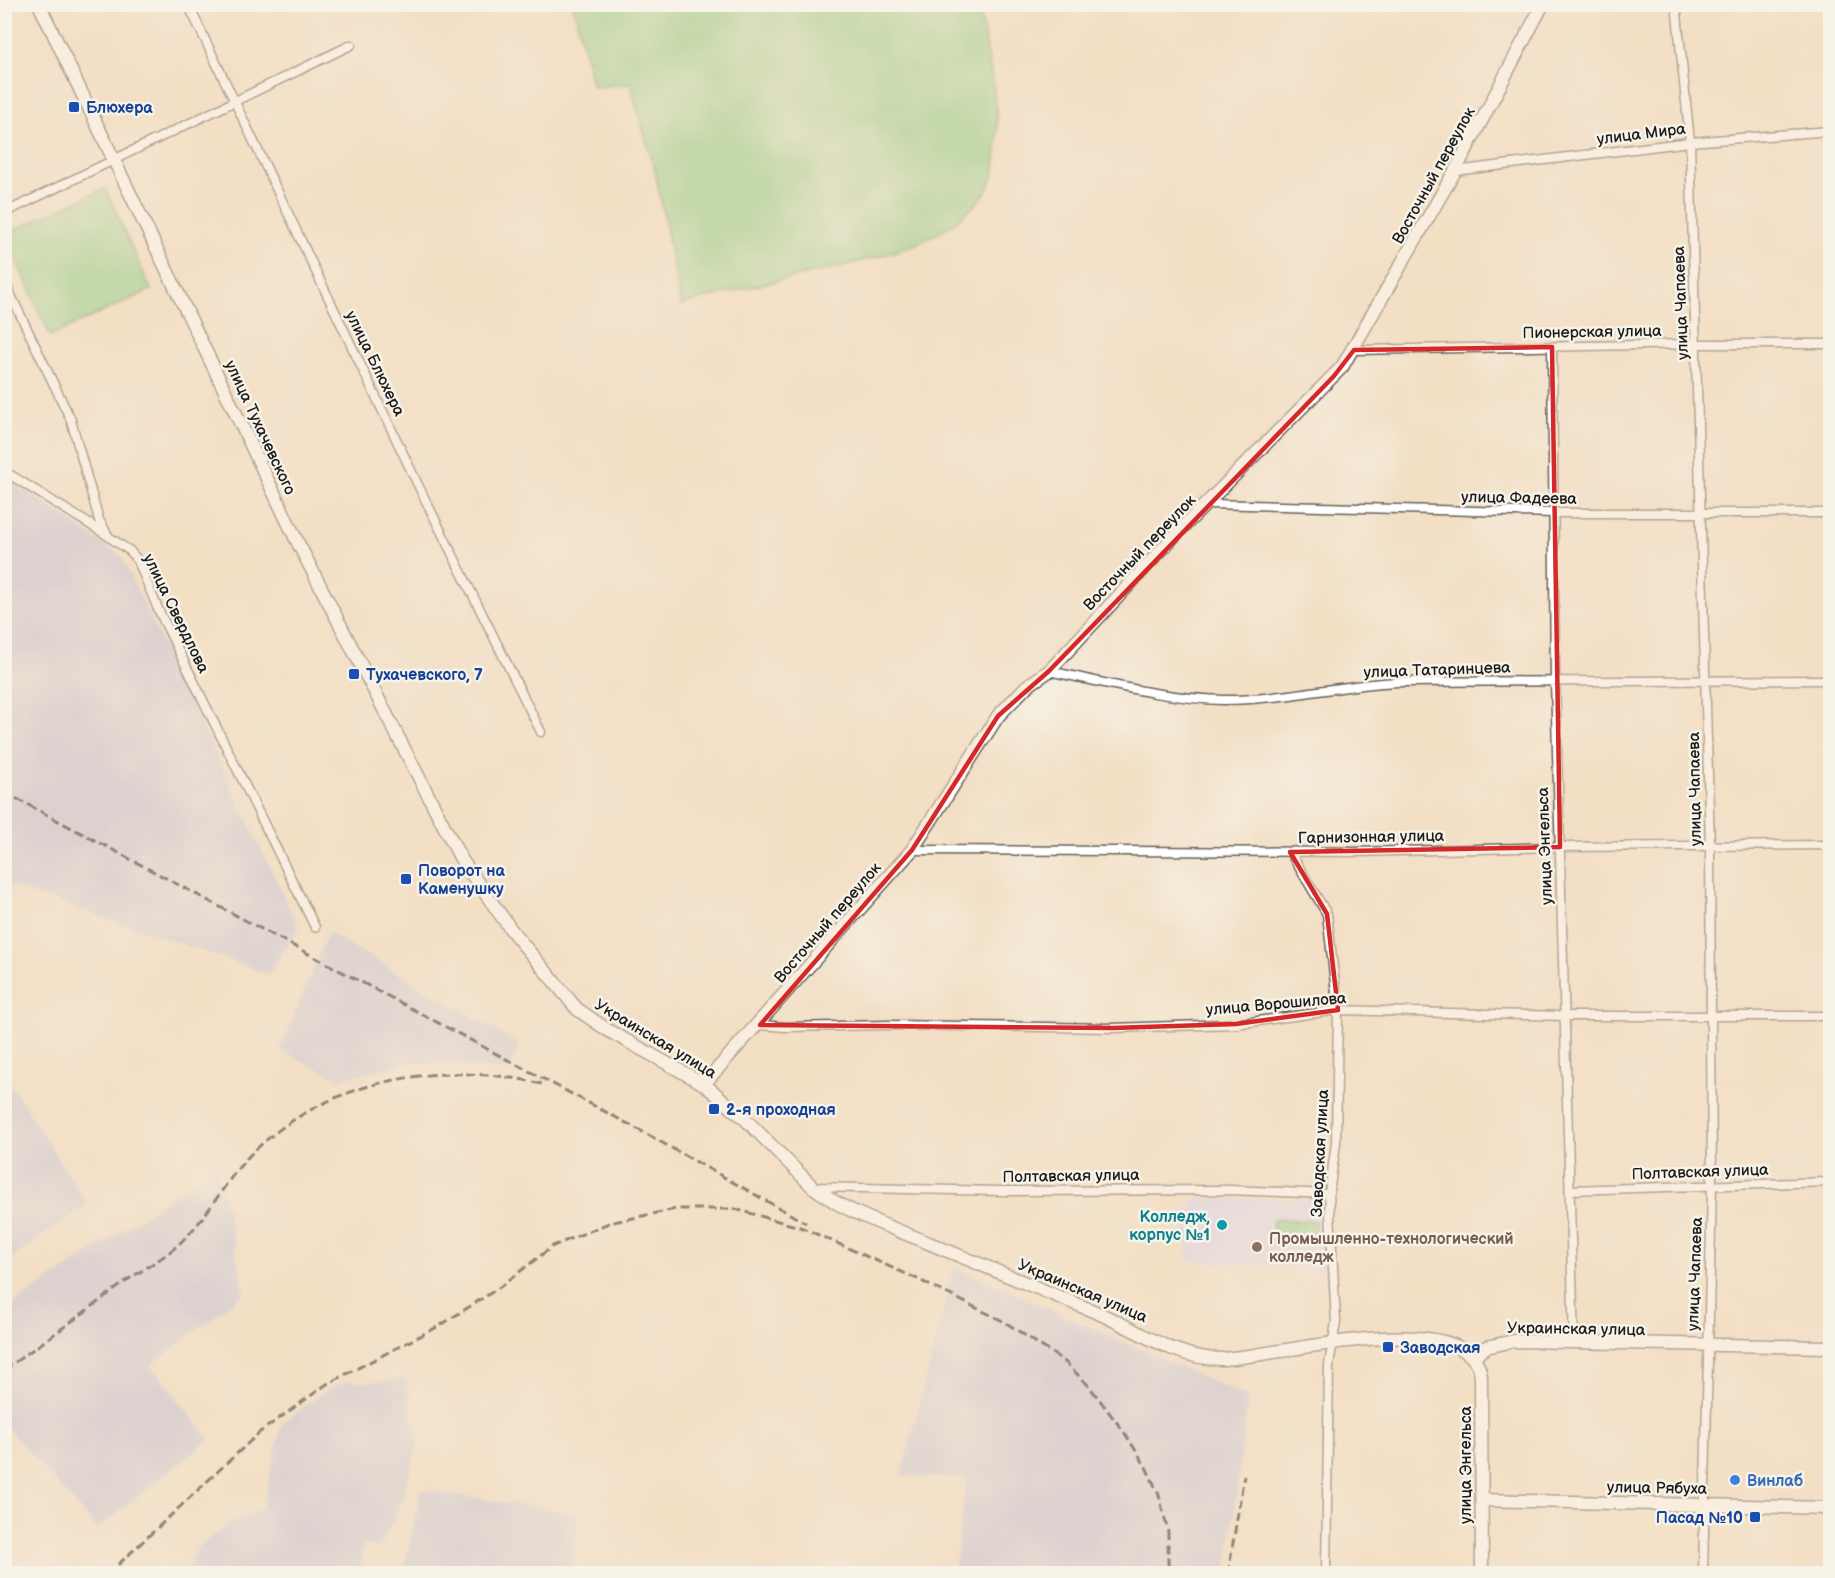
<svg xmlns="http://www.w3.org/2000/svg" width="1835" height="1578" font-family="'Balsamiq Sans',sans-serif">
<style>
.built{fill:#dcd6f6}
.industrial{fill:#c2c2dc}
.green{fill:#8cd089;stroke:#547652;stroke-width:1.5}
.lines{fill:none;stroke-linecap:round;stroke-linejoin:round}
.street-casing{stroke:#676057;stroke-width:11}
.secondary-casing{stroke:#676057;stroke-width:15}
.primary-casing{stroke:#676057;stroke-width:15}
.street{stroke:#fff;stroke-width:8}
.secondary{stroke:#fff;stroke-width:12}
.primary{stroke:#fff;stroke-width:12}
.rail{stroke:#1c1c1c;stroke-width:3;stroke-dasharray:9 4.5;stroke-linecap:butt}
.marked{fill:none;stroke:#d62828;stroke-width:4.5;stroke-linejoin:round}
.transit-dot{fill:#1a4fb4;stroke:#f7f3e8;stroke-width:2}
.culture-dot{fill:#0f9aa8;stroke:#f7f3e8;stroke-width:2}
.education-dot{fill:#8d6e63;stroke:#f7f3e8;stroke-width:2}
.shop-dot{fill:#3f7fe0;stroke:#f7f3e8;stroke-width:2}
.labels{text-anchor:middle;stroke-width:5;stroke-linejoin:round;paint-order:stroke}
.transit-label{font-size:16px;font-weight:bold;fill:#164399;stroke:#f7f3e8;text-anchor:start}
.street-label{font-size:16px;fill:#1c1c1c;stroke:#f7f3e8}
.culture-label{font-size:16px;font-weight:bold;fill:#0d838f;stroke:#f7f3e8;text-anchor:end}
.education-label{font-size:16px;font-weight:bold;fill:#785e54;stroke:#f7f3e8;text-anchor:start}
.shop-label{font-size:16px;font-weight:bold;fill:#366cbe;stroke:#f7f3e8;text-anchor:start}
</style>
<rect width="100%" height="100%" fill="#f7f3e8"/>
<filter id="ink" filterUnits="userSpaceOnUse"><feTurbulence type="fractalNoise" baseFrequency=".0167" numOctaves="2"/><feDisplacementMap in="SourceGraphic" scale="12" xChannelSelector="R" yChannelSelector="G"/><feConvolveMatrix kernelMatrix="1 2 1 2 8 2 1 2 1" color-interpolation-filters="sRGB"/></filter>
<filter id="wash" filterUnits="userSpaceOnUse"><feTurbulence type="fractalNoise" baseFrequency=".008" numOctaves="4" result="noise"/><feDisplacementMap in="SourceGraphic" scale="24" xChannelSelector="R" yChannelSelector="G"/><feGaussianBlur stdDeviation="1.35" result="paint"/><feColorMatrix in="noise" values="0 0 0 0 0 0 0 0 0 0 0 0 0 0 0 0 0 1.4 0 .05"/><feComposite in="paint" operator="in"/></filter>
<g filter="url(#wash)">
<rect width="100%" height="100%" fill="#f2dfc4"/>
<path class="built" d="M1196 1198 1326 1200 1327 1271 1188 1261 1183 1213Z"/>
<path class="industrial" d="M5 476 121 556 299 928 269 974 5 884Z
M328 932 520 1045 508 1071 411 1062 340 1079 280 1050Z
M5 1075 87 1204 5 1264H4Z
M217 1166 245 1293 151 1365 210 1439 97 1529 5 1425V1310Z
M954 1267 1248 1397 1227 1573H954L967 1479 901 1476Z
M406 1378 418 1443 400 1507 380 1548 364 1545 359 1573H185L199 1545 230 1524 262 1509 282 1423 333 1386 349 1381 370 1382Z
M421 1490 578 1513 572 1573H403Z"/>
<path class="green" d="M573 5H979C987 56 1005 121 994 172 987 207 934 239 903 249 830 273 754 283 681 305L655 170 630 84 593 87Z
M105 188 151 290 50 336 5 234Z
M1273 1219 1315 1221 1314 1244 1272 1242Z"/>
</g>
<g filter="url(#ink)">
<g class="lines">
<defs>
<path id="street" d="M188 4 419 487 541 732
M1676 4 1690 142 1710 845 1712 1185 1703 1574
M1455 171 1690 142 1830 131
M4 213 351 45
M4 281 71 420 99 520 109 537 130 551 138 561 158 609 315 927
M1552 347 1555 681 1574 1344
M1354 350 1696 344H1830
M4 471 107 535
M1208 504 1554 513H1830
M1049 671C1107 683 1165 699 1224 700 1282 700 1339 685 1397 682L1830 680
M912 850 1355 852 1560 847 1830 845
M1290 852 1327 914 1338 1010 1336 1143 1329 1194 1336 1322 1329 1365 1326 1574
M760 1025 785 1027 889 1025 1112 1028 1236 1024 1338 1010 1565 1016H1830
M814 1187 1000 1191 1229 1190 1329 1194
M1570 1190 1830 1182"/>
<path id="secondary" d="M704 1084 912 850 998 716 1027 686 1049 671 1178 532 1342 367 1455 171 1543 4
M1474 1357 1486 1347 1514 1341 1830 1347
M1482 1500 1830 1508"/>
<path id="primary" d="M39 4 297 541 461 859 512 931 577 1009 609 1031 704 1084 745 1119 813 1187 835 1202C865 1219 898 1230 931 1244 986 1267 1042 1290 1098 1313 1138 1330 1176 1359 1221 1359 1271 1358 1472 1301 1481 1377L1482 1574"/>
</defs>
<use href="#street" class="street-casing"/>
<use href="#secondary" class="secondary-casing"/>
<use href="#primary" class="primary-casing"/>
<use href="#street" class="street"/>
<use href="#secondary" class="secondary"/>
<use href="#primary" class="primary"/>
<path class="rail" d="M4 792 634 1127 806 1223
M4 1370C46 1340 88 1310 129 1279 147 1267 169 1255 184 1239 210 1214 226 1179 251 1154 327 1079 441 1059 542 1084
M108 1574 260 1432 327 1384 441 1325 500 1287 553 1246 609 1223 676 1209H735L803 1228 913 1277 1005 1322 1065 1362 1089 1386 1124 1432 1145 1465 1159 1495 1168 1532V1574
M1228 1574 1244 1475"/>
</g>
</g>
<path d="M0 0H1835V1578H0ZM1552 347 1560 847 1290 852 1327 914 1338 1010 1236 1024 1112 1028 760 1025 912 850 998 716 1049 671 1334 376 1354 350Z" fill="#f2dfc4" fill-opacity=".55" fill-rule="evenodd"/>
<path class="marked" d="M1552 347 1560 847 1290 852 1327 914 1338 1010 1236 1024 1112 1028 760 1025 912 850 998 716 1049 671 1334 376 1354 350Z"/>
<g class="transit-dot">
<rect x="68" y="101" width="12" height="12" rx="3"/>
<rect x="348" y="668" width="12" height="12" rx="3"/>
<rect x="400" y="873" width="12" height="12" rx="3"/>
<rect x="708" y="1103" width="12" height="12" rx="3"/>
<rect x="1382" y="1341" width="12" height="12" rx="3"/>
<rect x="1749" y="1511" width="12" height="12" rx="3"/>
</g>
<circle class="culture-dot" cx="1222" cy="1225" r="6"/>
<circle class="education-dot" cx="1257" cy="1247" r="6"/>
<circle class="shop-dot" cx="1735" cy="1480" r="6"/>
<g class="labels">
<g class="transit-label">
<text x="86" y="113">Блюхера</text>
<text x="366" y="680">Тухачевского, 7</text>
<text x="418" y="876">Поворот на<tspan x="418" dy="18">Каменушку</tspan></text>
<text x="726" y="1115">2-я проходная</text>
<text x="1400" y="1353">Заводская</text>
<text x="1743" y="1523" text-anchor="end">Пасад №10</text>
</g>
<g class="street-label">
<text transform="translate(1641 133) rotate(-7)" y="6">улица Мира</text>
<text transform="translate(1433 175) rotate(-61)" y="6">Восточный переулок</text>
<text transform="translate(1680 303) rotate(-92)" y="6">улица Чапаева</text>
<text transform="translate(1592 331) rotate(-1)" y="6">Пионерская улица</text>
<text transform="translate(376 363) rotate(64)" y="6">улица Блюхера</text>
<text transform="translate(261 427) rotate(65)" y="6">улица Тухачевского</text>
<text transform="translate(1519 497) rotate(1)" y="6">улица Фадеева</text>
<text transform="translate(1139 552) rotate(-46)" y="6">Восточный переулок</text>
<text transform="translate(177 613) rotate(64)" y="6">улица Свердлова</text>
<text transform="translate(1437 669) rotate(-2)" y="6">улица Татаринцева</text>
<text transform="translate(1694 789) rotate(-91)" y="6">улица Чапаева</text>
<text transform="translate(1371 836) rotate(-1)" y="6">Гарнизонная улица</text>
<text transform="translate(1544 846) rotate(-92)" y="6">улица Энгельса</text>
<text transform="translate(827 922) rotate(-49)" y="6">Восточный переулок</text>
<text transform="translate(1276 1003) rotate(-5)" y="6">улица Ворошилова</text>
<text transform="translate(656 1038) rotate(31)" y="6">Украинская улица</text>
<text transform="translate(1319 1153) rotate(-87)" y="6">Заводская улица</text>
<text transform="translate(1700 1171) rotate(-2)" y="6">Полтавская улица</text>
<text transform="translate(1071 1175) rotate(-1)" y="6">Полтавская улица</text>
<text transform="translate(1694 1274) rotate(-88)" y="6">улица Чапаева</text>
<text transform="translate(1083 1290) rotate(23)" y="6">Украинская улица</text>
<text transform="translate(1576 1328) rotate(1)" y="6">Украинская улица</text>
<text transform="translate(1465 1465) rotate(-90)" y="6">улица Энгельса</text>
<text transform="translate(1657 1487) rotate(1)" y="6">улица Рябуха</text>
</g>
<g class="culture-label">
<text x="1210" y="1222">Колледж,<tspan x="1210" dy="18">корпус №1</tspan></text>
</g>
<g class="education-label">
<text x="1269" y="1244">Промышленно-технологический<tspan x="1269" dy="18">колледж</tspan></text>
</g>
<g class="shop-label">
<text x="1747" y="1486">Винлаб</text>
</g>
</g>
<rect width="1835" height="1578" fill="none" stroke="#f7f3e8" stroke-width="24"/>
</svg>
